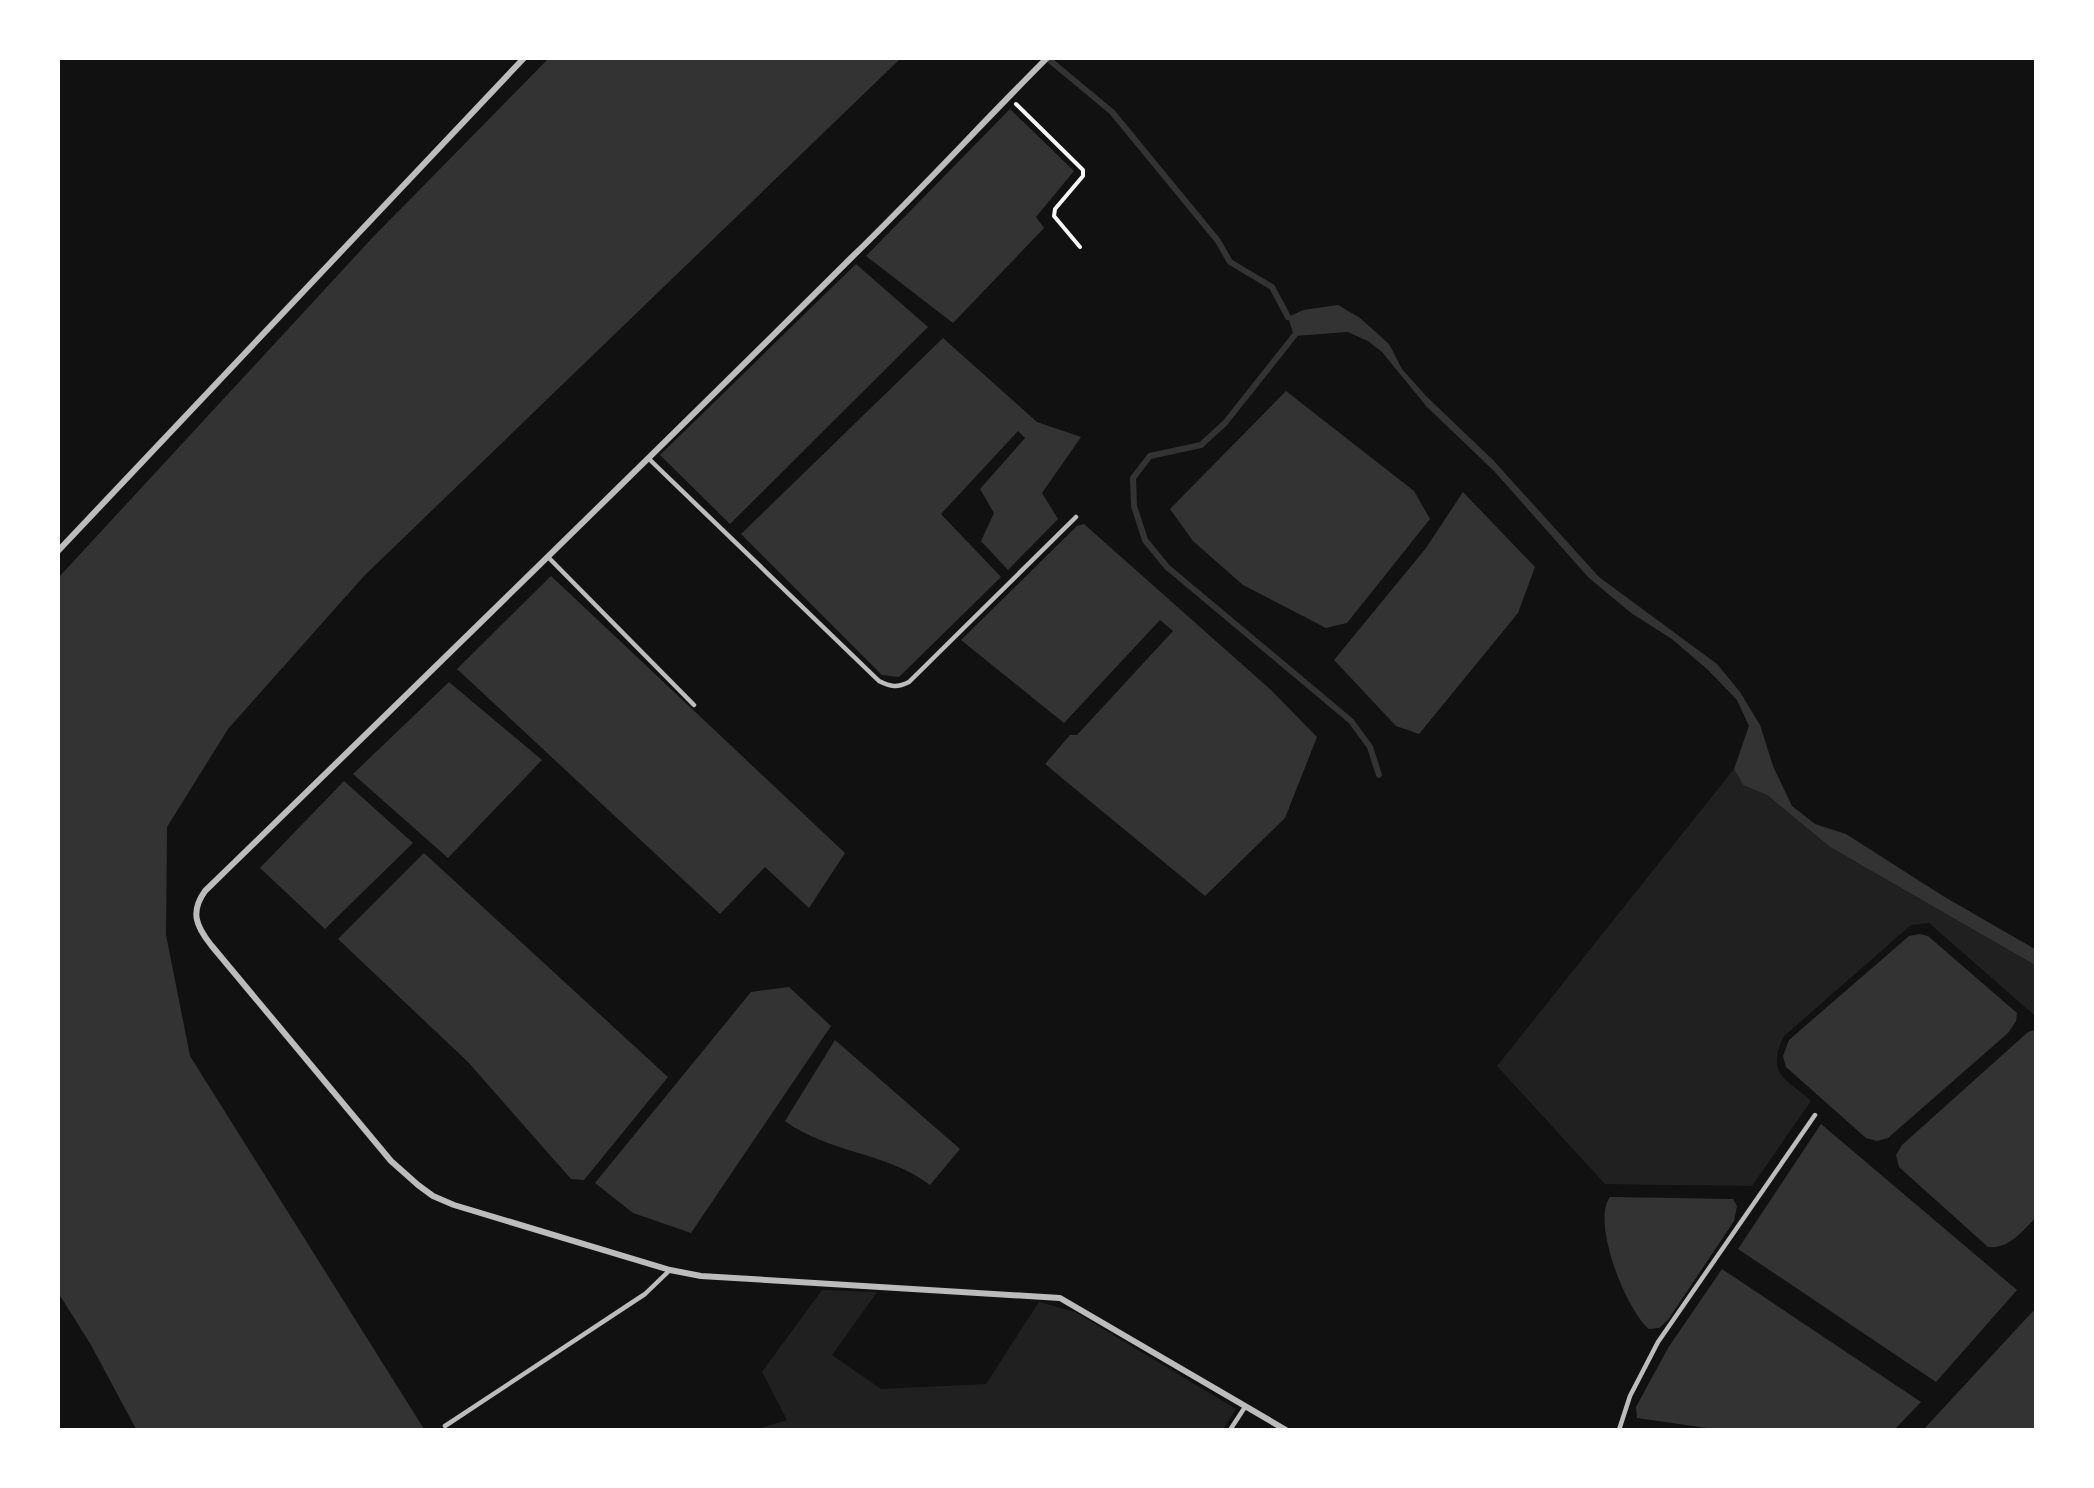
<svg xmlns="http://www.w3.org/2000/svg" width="2094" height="1488" font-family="'Asap Condensed',sans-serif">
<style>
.green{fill:#202020}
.water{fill:#333}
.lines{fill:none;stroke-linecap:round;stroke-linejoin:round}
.stream{stroke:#333;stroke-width:6}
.path{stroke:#f5f5f5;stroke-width:4}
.service{stroke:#bcbcbc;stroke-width:4.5}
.minor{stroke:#bcbcbc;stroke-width:6}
</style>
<rect width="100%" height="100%" fill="#111"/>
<path class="green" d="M1734 769 1743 785 1767 795 1830 847 2035 965V1016L1929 923 1911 925 1783 1037C1767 1075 1784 1077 1811 1101L1752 1186 1605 1184 1497 1066Z
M822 1290 877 1292 832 1355 881 1389 986 1384 1039 1302 1075 1312 1236 1409 1223 1430 757 1429 787 1420 762 1372Z"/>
<path class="water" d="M548 59H900L364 576 228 729 167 827 166 935 190 1056 424 1429H136L91 1345 59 1294V577L374 236Z
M1010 109 1074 171 1036 217 1044 228 953 323 866 256Z
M856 264 928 327 730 524 660 455Z
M1338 305 1360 318 1389 344 1402 369 1426 396 1493 460 1599 577 1717 664 1740 692 1760 725 1773 766 1792 806 1815 824 1846 834 1943 896 2035 949V965L1830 847 1767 795 1743 785 1734 769 1749 726 1737 700 1708 670 1672 639 1631 613 1588 577 1494 471 1427 407 1382 352 1368 341 1348 332 1294 336 1288 317 1303 310Z
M943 338 1037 422 1081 437 1042 493 1058 519 1008 570 981 541 994 513 980 489 1025 438 1018 431 941 514 1001 577 899 677 882 675 741 534Z
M1286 391 1414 491 1430 519 1347 623 1326 628 1243 585 1193 541 1170 509Z
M1463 492 1535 567 1518 613 1419 734 1396 726 1334 660 1426 548Z
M1084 524 1271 690 1317 737 1285 818 1205 896 1045 764 1070 735H1077L1173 631 1160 620 1064 723 961 640 1077 526Z
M551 576 845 853 809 908 765 867 720 914 457 669Z
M449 682 542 760 448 858 353 774Z
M344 781 413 843 325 929 260 868Z
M424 853 668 1077 584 1180 571 1179 468 1062 338 939Z
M1920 934 1928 936 2017 1013 2016 1021 2008 1033 1888 1138 1877 1141 1866 1138 1786 1067 1783 1056 1789 1040 1909 936Z
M789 987 831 1026 691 1233 633 1213 595 1183 751 992Z
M2035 1030V1218C2022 1232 2009 1249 1988 1247L1899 1167 1896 1155 1902 1145 2028 1032Z
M835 1040 960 1149 930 1185C887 1152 828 1153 785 1121Z
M1821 1124 2017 1290 1936 1382 1738 1249Z
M1610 1197 1733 1199 1737 1206 1734 1221 1668 1320 1659 1328 1649 1329C1626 1310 1591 1222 1610 1197Z
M1722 1269 1921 1402 1895 1429H1714L1637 1418 1636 1407 1668 1348Z
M2035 1309V1429H1924Z"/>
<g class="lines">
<path class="stream" d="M1047 58 1112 112 1218 241 1230 262 1272 287 1288 317
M1294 336 1225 423 1201 445 1150 456 1133 478 1134 506 1145 540 1167 567 1351 721 1370 747 1379 775"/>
<path class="path" d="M1016 104 1083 170V176L1055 209 1054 216 1080 247"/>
<path class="service" d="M648 458 879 681C891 687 897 688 909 682L1076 517
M549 558 694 705
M445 1426 645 1294 670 1270
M1230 1430 1245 1407
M1619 1430 1630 1396 1658 1342 1815 1115"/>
<path class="minor" d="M1047 58C981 124 918 193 851 258 637 471 421 681 205 891 190 912 196 926 211 945L391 1161 418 1185 433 1196 454 1205 670 1270 701 1276 1060 1298 1286 1430
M58 551 524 58"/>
</g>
<rect width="2094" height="1488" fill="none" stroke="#ffffff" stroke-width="120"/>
</svg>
